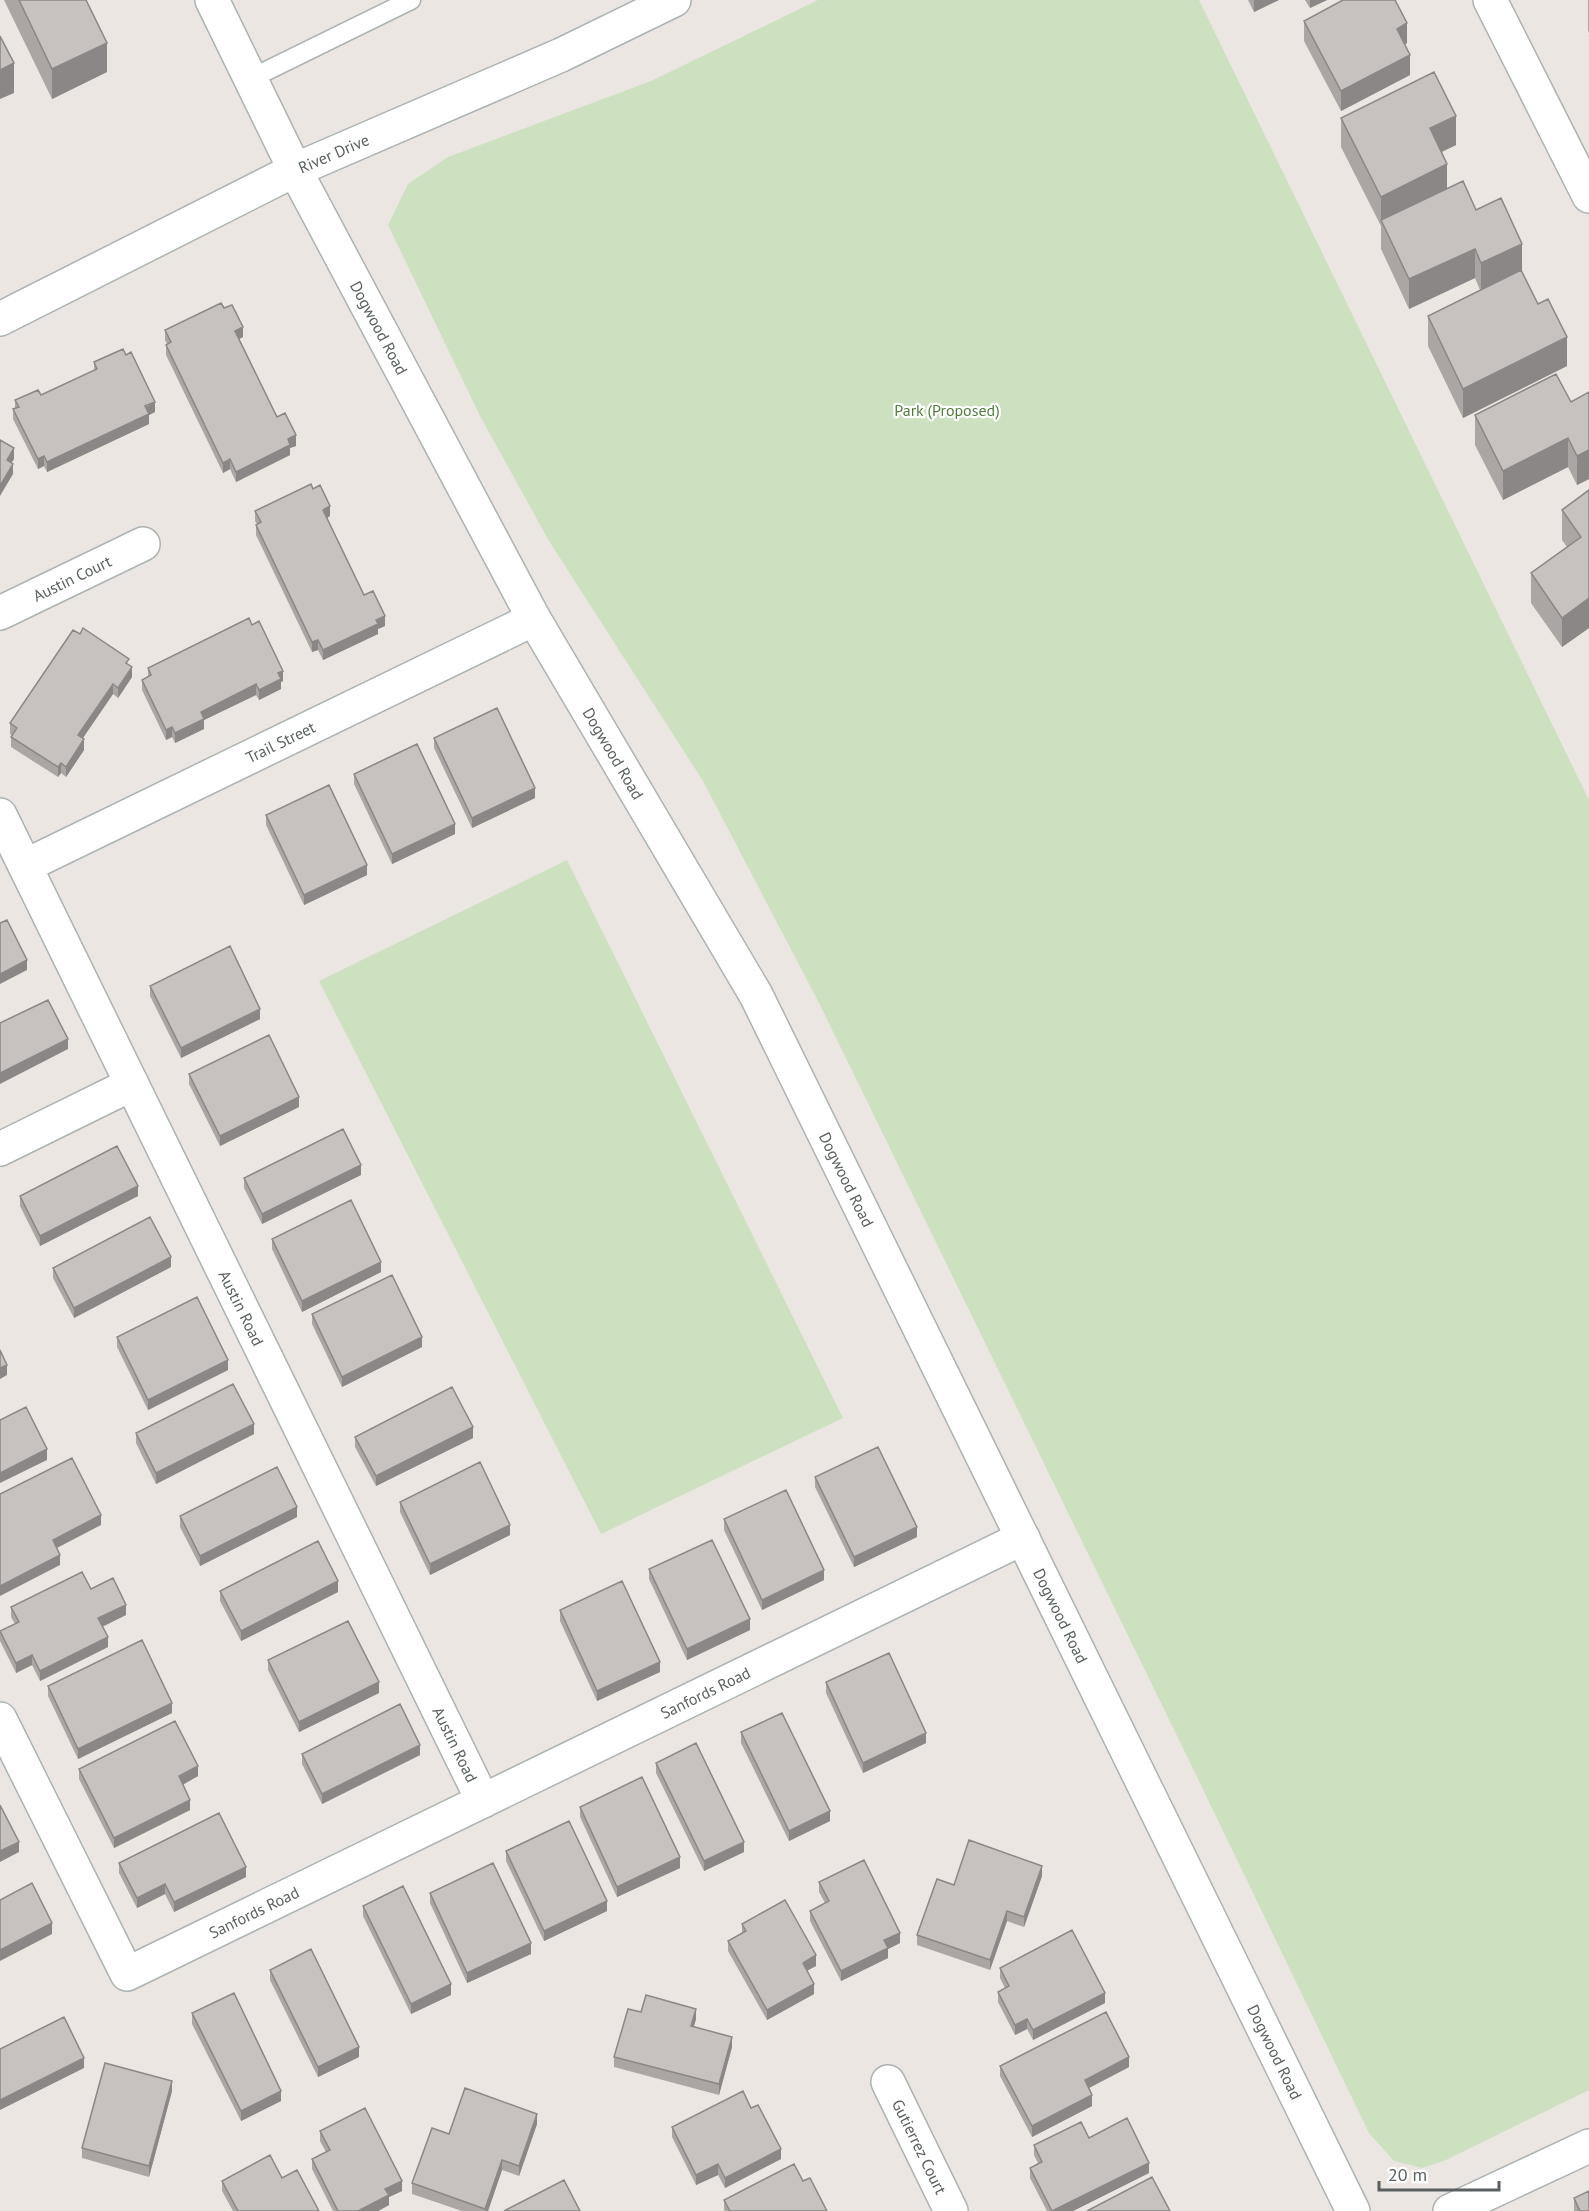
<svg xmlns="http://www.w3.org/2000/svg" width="1589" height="2211" font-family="'PT Sans',sans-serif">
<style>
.green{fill:#cde1c1}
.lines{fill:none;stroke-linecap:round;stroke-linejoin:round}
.service-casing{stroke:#adb2b3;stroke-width:21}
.minor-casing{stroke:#adb2b3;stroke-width:36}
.tertiary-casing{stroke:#adb2b3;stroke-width:36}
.service{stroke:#fff;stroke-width:18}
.minor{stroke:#fff;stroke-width:33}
.tertiary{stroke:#fff;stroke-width:33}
.wall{fill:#aba6a4}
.shaded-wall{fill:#8b8786}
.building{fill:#c7c1bf;stroke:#8b8786;stroke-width:1.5}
.labels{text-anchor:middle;stroke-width:4.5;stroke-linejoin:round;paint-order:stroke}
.street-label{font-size:16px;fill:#5a6061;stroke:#fff}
.park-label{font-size:16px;fill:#527e3d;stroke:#fff}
</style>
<rect width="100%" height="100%" fill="#ebe6e2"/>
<path class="green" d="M818 0H1199L1589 800V2090L1444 2161 1422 2168 1394 2161 1369 2133 1181 1744 819 1003 703 781 549 541 480 416 388 225 408 184 448 157 651 81Z
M567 860 843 1418 601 1534 319 981Z"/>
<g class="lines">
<defs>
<path id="service" d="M250 79 411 0"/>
<g id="minor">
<path d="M1490 0 1589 196"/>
<path d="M0 319 295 170"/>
<path id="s1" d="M0 613 143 544"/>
<path id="s2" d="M0 815 483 1801"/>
<path id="s3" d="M25 866 534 619"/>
<path d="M0 1149 132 1084"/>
<path id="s4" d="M0 1719 127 1974 1023 1538"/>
<path id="s5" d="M888 2082 951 2211"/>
<path d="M1450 2211 1589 2146"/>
</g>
<g id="tertiary">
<path id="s6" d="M212 0 295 170 534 619 756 995 1353 2211"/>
<path id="s7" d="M295 170 561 55 674 0"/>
</g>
</defs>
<use href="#service" class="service-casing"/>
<use href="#minor" class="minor-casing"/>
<use href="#tertiary" class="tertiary-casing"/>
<use href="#service" class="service"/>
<use href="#minor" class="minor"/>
<use href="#tertiary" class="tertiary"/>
</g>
<path class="wall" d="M4 0H86L107 72 52 99Z
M1248 0H1279L1254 12Z
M1305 0H1327L1310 8Z
M1588 0H1589V33L1588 30Z
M1304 21 1407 43 1405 45 1410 75 1341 111 1304 41Z
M1341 118 1456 145 1442 152 1447 188 1476 210 1522 273 1567 366 1463 418 1428 346V316L1480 290 1475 278 1409 309 1381 249V226L1341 147Z
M224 308 243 337 239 339 277 417 296 446 290 448V455L236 482 230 469 223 473 166 355V345L167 344 165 340V330Z
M94 362 155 412 149 415V424L47 472 44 466 38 469 13 419V409L15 408V400L41 395 94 370Z
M1589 392V479L1577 485 1568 467 1503 500 1475 445V415L1571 402Z
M1589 490V628L1562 647 1531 603V573L1567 547 1562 540V510Z
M255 511 330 516 327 518 364 595 385 626 378 629V634L323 660 318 650 312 652 256 535V525L257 524 255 521Z
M129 665 132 677 118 698 113 694 83 738 84 750 66 777 61 773 58 777 11 747V737L12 735 10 734V723Z
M148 668 283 681 281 682V689L259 700 256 695 204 720V729L175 743 172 737 166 740 142 690V680L148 677Z
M434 738 535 798 472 828 434 748Z
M354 774 455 834 392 864 354 784Z
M266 815 367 875 304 905 266 825Z
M150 986 260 1019 181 1058 150 996Z
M189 1074 299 1107 220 1146 189 1084Z
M361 1175 262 1224 244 1188V1178Z
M20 1196H138L40 1246 20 1206Z
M272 1239 381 1272 302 1312 272 1249Z
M171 1267 74 1318 53 1278V1268Z
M312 1314 422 1347 342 1387 312 1324Z
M117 1337 228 1370 148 1410 117 1347Z
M136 1433 254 1434 156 1484 136 1443Z
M355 1437 473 1438 376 1486 355 1447Z
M815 1477 917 1537 854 1567 815 1487Z
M400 1502 510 1535 430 1575 400 1512Z
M180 1516 297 1517 200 1566 180 1527Z
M724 1519 824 1580 762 1610 724 1530Z
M649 1569 750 1630 687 1660 649 1579Z
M91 1589 126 1615 102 1626 108 1647 40 1681 32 1665 16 1673 0 1641V1631L15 1624 11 1617V1607Z
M220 1591 338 1592 241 1641 220 1601Z
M560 1610 660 1672 597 1701 560 1621Z
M268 1660 379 1693 299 1732 268 1670Z
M826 1682 926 1743 863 1773 826 1693Z
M48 1686 172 1713 78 1759 48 1696Z
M741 1732 830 1821 789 1841 741 1743Z
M302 1754 420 1755 322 1804 302 1764Z
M656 1763 744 1852 704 1871 656 1773Z
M79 1769 198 1776 183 1784 190 1810 114 1848 79 1779Z
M580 1807 680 1868 617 1897 580 1817Z
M506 1851 607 1911 544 1941 506 1861Z
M119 1863 246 1877 174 1912 165 1894 137 1908 119 1873Z
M1042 1876 1024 1927 1007 1921 990 1970 917 1945V1935L954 1885Z
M819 1882 900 1943 888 1949V1958L841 1981 810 1921V1911L825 1903 819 1892Z
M430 1893 531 1954 467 1983 430 1903Z
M363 1906 451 1995 411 2014 363 1916Z
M742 1924 816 1966 807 1970 814 1994 767 2020 728 1951V1941L742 1934Z
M1000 1968 1105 2003 1033 2040 1027 2029 1015 2035 998 2002V1992L1005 1988 1000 1978Z
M270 1970 359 2057 318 2077 270 1980Z
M641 2012 696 2019 694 2026 732 2047 719 2095 614 2067V2057Z
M192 2013 281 2101 241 2121 192 2024Z
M1000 2066 1129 2067 1089 2088 1092 2106 1032 2137 1000 2076Z
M172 2091 149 2177 82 2158V2148Z
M537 2124 519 2176 502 2170 488 2211H462L412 2194V2183L449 2134Z
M672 2127 781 2159 725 2188 718 2175 696 2185 672 2137Z
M320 2131 402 2191 389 2197V2205L378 2211H333L312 2169V2159L326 2152 320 2141Z
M1089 2138 1149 2173 1073 2211H1047L1030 2178V2168L1038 2163 1034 2155V2145Z
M282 2178 319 2211H233L222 2191V2181Z
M803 2181 827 2211H725L724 2210V2200Z
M1574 2198 1589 2211H1574Z"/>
<path class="shaded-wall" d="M1254 0H1279L1254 12Z
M1310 0H1327L1310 8Z
M1407 23V43L1397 49V29Z
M107 43V72L52 99V69Z
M1410 55V75L1341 111V91Z
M14 63V93L0 99V70Z
M1456 116V145L1430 157V128Z
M1447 164V193L1381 220V227V197Z
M1522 244V273L1481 292V263Z
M1475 249V278L1409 309V279Z
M243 327V337L235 341V331Z
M1567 337V366L1463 418V389Z
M155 402V412L149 415V424L47 472V462Z
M296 435V446L290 448V455L236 482V472L288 439Z
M1568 438V467L1503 500V471Z
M14 448V459L7 470V460Z
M1589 450V479L1577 485V456Z
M44 456V466L38 469V459Z
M230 459V469L223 473V463Z
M13 464V474L0 496V486Z
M330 506V516L323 520V510Z
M1589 598V628L1562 647V618Z
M385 616V626L378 629V634L323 660V650Z
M318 640V650L312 652V642Z
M132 667V677L118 698V688Z
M283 671V681L281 682V689L259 700V690L278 673Z
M113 684V694L78 745V735Z
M256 684V695L204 720V729L175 743V733L201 712Z
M172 727V737L166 740V730Z
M84 739V750L66 777V767Z
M61 763V773L58 777V767Z
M535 788V798L472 828V818Z
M455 824V834L392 864V854Z
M367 865V875L304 905V895Z
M27 960V970L0 984V974Z
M260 1009V1019L181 1058V1048Z
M68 1039V1049L0 1084V1073Z
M299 1097V1107L220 1146V1136Z
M361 1165V1175L262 1224V1214Z
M138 1186V1196L40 1246V1236Z
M171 1257V1267L74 1318V1308Z
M381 1262V1272L302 1312V1301Z
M422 1337V1347L342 1387V1377Z
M228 1360V1370L148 1410V1400Z
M7 1365V1375L0 1379V1368Z
M254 1424V1434L156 1484V1473Z
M473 1427V1438L376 1486V1476Z
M47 1449V1460L0 1483V1473Z
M297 1507V1517L200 1566V1556Z
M101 1515V1525L53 1550V1540Z
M510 1525V1535L430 1575V1564Z
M917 1527V1537L854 1567V1557Z
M60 1555V1565L0 1596V1586Z
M824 1570V1580L762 1610V1600Z
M338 1581V1592L241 1641V1631Z
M126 1605V1615L98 1629V1618Z
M750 1619V1630L687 1660V1649Z
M108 1637V1647L40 1681V1671Z
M32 1655V1665L16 1673V1663Z
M660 1662V1672L597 1701V1691Z
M379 1682V1693L299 1732V1722Z
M172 1703V1713L78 1759V1749Z
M926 1733V1743L863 1773V1763Z
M420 1745V1755L322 1804V1794Z
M198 1766V1776L179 1787V1776Z
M190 1800V1810L114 1848V1838Z
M830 1811V1821L789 1841V1831Z
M19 1842V1852L0 1862V1851Z
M744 1842V1852L704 1871V1861Z
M680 1857V1868L617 1897V1887Z
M1042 1866V1876L1024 1927V1917Z
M246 1867V1877L174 1912V1902Z
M165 1884V1894L137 1908V1898Z
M607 1901V1911L544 1941V1931Z
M1007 1911V1921L990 1970V1960Z
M52 1923V1934L0 1961V1950Z
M900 1933V1943L888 1949V1958L841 1981V1971L884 1940Z
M531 1943V1954L467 1983V1973Z
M816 1955V1966L803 1973V1963Z
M451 1984V1995L411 2014V2004Z
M814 1984V1994L767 2020V2010Z
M1105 1993V2003L1033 2040V2030Z
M696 2009V2019L691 2036V2026Z
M1027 2019V2029L1015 2035V2025Z
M732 2037V2047L719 2095V2084Z
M359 2047V2057L318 2077V2067Z
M1129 2057V2067L1085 2090V2080Z
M84 2058V2068L0 2110V2100Z
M172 2081V2091L149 2177V2166Z
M281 2091V2101L241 2121V2111Z
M1092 2095V2106L1032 2137V2126Z
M537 2114V2124L519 2176V2166Z
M781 2149V2159L725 2188V2178Z
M502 2160V2170L488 2211H485Z
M1149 2163V2173L1073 2211H1053Z
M718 2164V2175L696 2185V2175Z
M402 2181V2191L389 2197V2205L378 2211H358L385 2189Z"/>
<path class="building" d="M19 0H86L107 43 52 69Z
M1343 0H1395L1407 23 1397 29 1410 55 1341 91 1304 21Z
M0 36 14 63 0 70Z
M1434 72 1456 116 1430 128 1447 164 1381 197 1341 118Z
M1463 181 1476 210 1501 198 1522 244 1481 263 1475 249 1409 279 1381 220Z
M1521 270 1538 304 1548 299 1567 337 1463 389 1428 316Z
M221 303 224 308 232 305 243 327 235 331 277 417 285 413 296 435 288 439 290 445 236 472 230 459 223 463 166 345 171 342 165 330Z
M123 349 126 355 131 352 155 402 145 406 149 414 47 462 44 456 38 459 13 409 19 407 15 400 38 390 41 395 97 369 94 362Z
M1556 374 1571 402 1589 392V450L1577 456 1568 438 1503 471 1475 415Z
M0 440 14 448 7 460 13 464 0 486Z
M311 484 313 489 320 485 330 506 323 510 364 595 373 591 385 616 376 620 378 624 323 650 318 640 312 642 256 525 261 522 255 511Z
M1589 490V598L1562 618 1531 573 1581 537 1562 510Z
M249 618 252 625 259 621 283 671 278 673 281 679 259 690 256 684 201 712 204 719 175 733 172 727 166 730 142 680 151 675 148 668Z
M83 628 129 659 126 663 132 667 118 688 113 684 78 735 84 739 66 767 61 763 58 767 11 737 17 728 10 723 73 630 80 634Z
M497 708 535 788 472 818 434 738Z
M417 744 455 824 392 854 354 774Z
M329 785 367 865 304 895 266 815Z
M7 920 27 960 0 974V923Z
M230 946 260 1009 181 1048 150 986Z
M48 1000 68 1039 0 1073V1023Z
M269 1035 299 1097 220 1136 189 1074Z
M343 1129 361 1165 262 1214 244 1178Z
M117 1146 138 1186 40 1236 20 1196Z
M351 1200 381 1262 302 1301 272 1239Z
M150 1217 171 1257 74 1308 53 1268Z
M392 1275 422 1337 342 1377 312 1314Z
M197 1297 228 1360 148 1400 117 1337Z
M0 1350 7 1365 0 1368Z
M233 1384 254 1424 156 1473 136 1433Z
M452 1387 473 1427 376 1476 355 1437Z
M26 1407 47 1449 0 1473V1420Z
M878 1447 917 1527 854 1557 815 1477Z
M72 1458 101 1515 53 1540 60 1555 0 1586V1494Z
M480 1462 510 1525 430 1564 400 1502Z
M277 1467 297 1507 200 1556 180 1516Z
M786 1490 824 1570 762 1600 724 1519Z
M712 1540 750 1619 687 1649 649 1569Z
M318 1541 338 1581 241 1631 220 1591Z
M82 1572 91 1589 113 1578 126 1605 98 1618 108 1637 40 1671 32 1655 16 1663 0 1631 19 1622 11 1607Z
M622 1581 660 1662 597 1691 560 1610Z
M348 1621 379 1682 299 1722 268 1660Z
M142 1640 172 1703 78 1749 48 1686Z
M889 1653 926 1733 863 1763 826 1682Z
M400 1704 420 1745 322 1794 302 1754Z
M782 1713 830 1811 789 1831 741 1732Z
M175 1721 198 1766 179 1776 190 1800 114 1838 79 1769Z
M696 1743 744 1842 704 1861 656 1763Z
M642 1777 680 1857 617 1887 580 1807Z
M0 1805 19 1842 0 1851Z
M219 1813 246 1867 174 1902 165 1884 137 1898 119 1863Z
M569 1821 607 1901 544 1931 506 1851Z
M969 1840 1042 1866 1024 1917 1007 1911 990 1960 917 1935 937 1879 954 1885Z
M864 1860 900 1933 884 1940 888 1948 841 1971 810 1911 829 1901 819 1882Z
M493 1863 531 1943 467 1973 430 1893Z
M32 1883 52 1923 0 1950V1900Z
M403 1886 451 1984 411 2004 363 1906Z
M785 1900 816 1955 803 1963 814 1984 767 2010 728 1941 746 1931 742 1924Z
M1072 1930 1105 1993 1033 2030 1027 2019 1015 2025 998 1992 1009 1986 1000 1968Z
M311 1949 359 2047 318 2067 270 1970Z
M234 1993 281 2091 241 2111 192 2013Z
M646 1995 696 2009 691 2026 732 2037 719 2084 614 2057 628 2009 641 2012Z
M1106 2012 1129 2057 1085 2080 1092 2095 1032 2126 1000 2066Z
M64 2017 84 2058 0 2100V2049Z
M105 2063 172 2081 149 2166 82 2148Z
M465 2088 537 2114 519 2166 502 2160 485 2209 412 2183 432 2128 449 2134Z
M743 2091 751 2108 758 2105 781 2149 725 2178 718 2164 696 2175 672 2127Z
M365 2108 402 2181 385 2189 389 2195 358 2211H338L312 2159 330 2150 320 2131Z
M1127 2118 1149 2163 1052 2211 1030 2168 1042 2162 1034 2145 1081 2122 1089 2138Z
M270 2155 282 2178 297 2170 319 2211H238L222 2181Z
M794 2164 803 2181 810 2178 827 2211H730L724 2200Z
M1152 2177 1170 2211H1087Z
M564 2180 580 2211H504Z
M1589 2191V2211H1580L1574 2198Z"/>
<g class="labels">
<g class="street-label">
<text dy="6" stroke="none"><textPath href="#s7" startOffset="42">River Drive</textPath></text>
<text dy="6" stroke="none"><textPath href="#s6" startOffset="368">Dogwood Road</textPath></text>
<text dy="6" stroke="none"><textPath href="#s1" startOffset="80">Austin Court</textPath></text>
<text dy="6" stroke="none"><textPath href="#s3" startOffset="284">Trail Street</textPath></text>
<text dy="6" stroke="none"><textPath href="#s6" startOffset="854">Dogwood Road</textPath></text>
<text dy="6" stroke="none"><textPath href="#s6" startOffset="1340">Dogwood Road</textPath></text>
<text dy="6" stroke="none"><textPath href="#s2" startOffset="549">Austin Road</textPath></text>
<text dy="6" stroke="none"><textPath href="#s6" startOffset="1826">Dogwood Road</textPath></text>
<text dy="6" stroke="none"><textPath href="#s4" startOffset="928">Sanfords Road</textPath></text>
<text dy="6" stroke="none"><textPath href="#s2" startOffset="1035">Austin Road</textPath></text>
<text dy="6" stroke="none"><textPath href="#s4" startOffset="426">Sanfords Road</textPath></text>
<text dy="6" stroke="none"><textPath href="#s6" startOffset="2312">Dogwood Road</textPath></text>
<text dy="6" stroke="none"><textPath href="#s5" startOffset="72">Gutierrez Court</textPath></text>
</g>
<g class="park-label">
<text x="947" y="416">Park (Proposed)</text>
</g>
</g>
<path d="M1379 2181v9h120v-9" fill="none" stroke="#5a6061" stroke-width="3"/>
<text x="1388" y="2181" font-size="18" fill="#5a6061" stroke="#ffffff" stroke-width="4.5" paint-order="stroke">20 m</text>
</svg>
